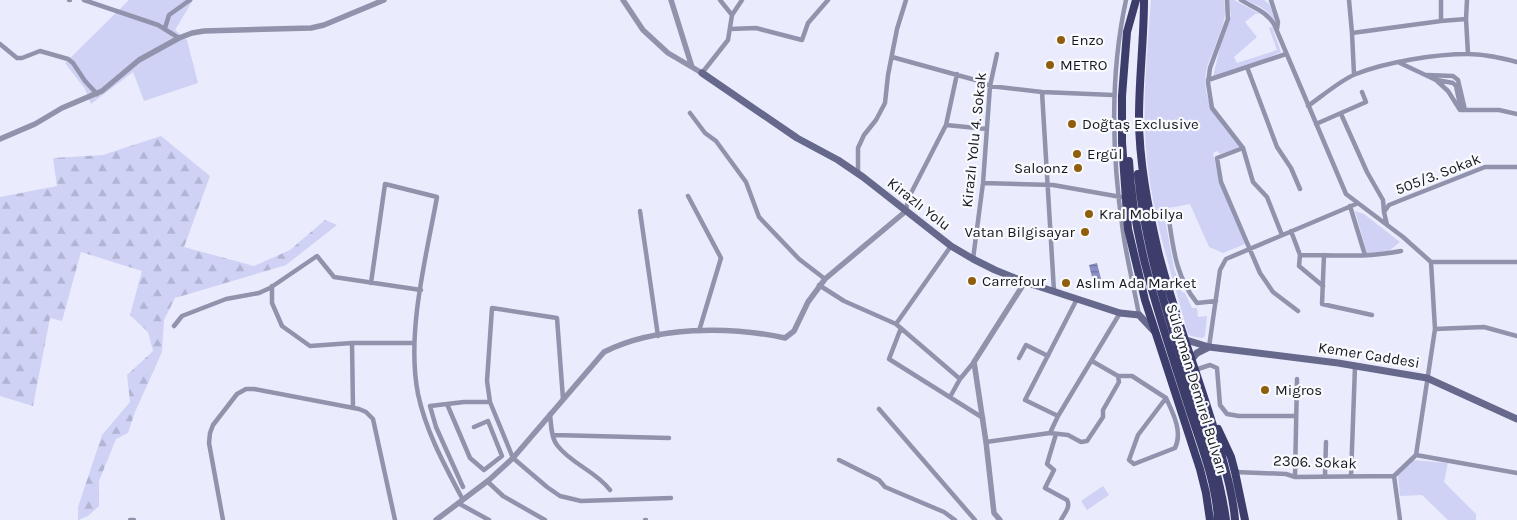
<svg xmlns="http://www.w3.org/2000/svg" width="1517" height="520" font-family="Karla,sans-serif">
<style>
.green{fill:#cfd2f5}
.forest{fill:url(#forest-firs)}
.water{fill:url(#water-rules)}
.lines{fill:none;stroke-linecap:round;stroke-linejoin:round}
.minor{stroke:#9193ac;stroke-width:4.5}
.tertiary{stroke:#9193ac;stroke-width:5.5}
.secondary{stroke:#66688c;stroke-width:7}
.trunk{stroke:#3c3d6a;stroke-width:8}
.poi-dot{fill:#8f5d0b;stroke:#f9fafe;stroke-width:2}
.labels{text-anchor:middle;stroke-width:4.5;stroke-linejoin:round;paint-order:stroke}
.poi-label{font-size:15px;fill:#181920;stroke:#f9fafe;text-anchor:start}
.street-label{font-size:15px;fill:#181920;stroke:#f9fafe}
</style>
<defs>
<pattern id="forest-firs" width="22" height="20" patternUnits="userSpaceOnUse" patternTransform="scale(1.25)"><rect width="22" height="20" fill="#cfd2f5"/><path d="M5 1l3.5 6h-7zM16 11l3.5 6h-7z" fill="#b1b4d2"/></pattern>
<pattern id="water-rules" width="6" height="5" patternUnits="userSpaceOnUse" patternTransform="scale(1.25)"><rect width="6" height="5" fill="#8a8ec5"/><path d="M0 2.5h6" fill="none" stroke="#7073a0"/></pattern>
</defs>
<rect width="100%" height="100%" fill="#eaebfd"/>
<path class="green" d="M129 0H193L175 30 187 40 198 83 144 101 133 72 91 104 85 89 65 63Z
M1151 0H1224C1227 16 1223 26 1217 41 1214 50 1210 58 1207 67 1199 100 1220 123 1239 146L1238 148 1220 154 1217 151 1213 153 1219 180 1245 244 1223 253 1209 247 1190 204 1163 209 1174 268 1182 292 1185 293 1192 308H1197L1198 317 1207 316 1205 336 1202 338 1191 336 1188 334C1174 281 1156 229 1149 175 1140 117 1147 58 1151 0Z
M1228 0H1234L1260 14H1255L1245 22 1257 37 1234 57 1237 63 1277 50 1269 28 1272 27 1281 52 1261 61 1213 77 1220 47 1231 15Z
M1245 0H1264L1269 4 1277 22H1275C1268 8 1258 6 1245 0Z
M1355 211 1364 214 1400 242 1389 251 1367 253Z
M1413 460 1448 463 1444 482 1476 514V520H1448L1422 495 1400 496 1398 475Z
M1103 486 1109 495 1087 510 1081 501Z"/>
<path class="forest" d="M161 136 210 176 184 247 254 266 290 250 325 220 337 225 286 265 175 298 164 320 162 352 135 412 128 433 116 439 99 481V506L88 516 78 520V507L102 435 130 402 127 375 153 351 148 332 130 315 142 271 81 252 62 321 50 318 33 406 0 396V197L57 186 53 158 103 155Z"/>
<path class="water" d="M1097 263 1101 279 1093 281 1089 265Z"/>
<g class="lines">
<path class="minor" d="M69 0H70
M84 0 158 25 179 38
M1126 0C1110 74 1112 157 1123 232 1127 260 1134 287 1139 315
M1227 0 1228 19 1210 68 1208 83 1212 108 1243 148 1253 182 1267 197 1282 235
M1241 0C1253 8 1266 11 1274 24L1346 194 1403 237 1431 262 1435 329 1416 455 1394 476 1400 520
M1271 0 1278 22 1277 29
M1349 0 1352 33
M732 15 742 0
M1466 19 1467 0
M1441 21 1466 19 1468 54
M165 28 169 15 190 0
M730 29 756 28 802 40 808 23 828 0
M0 44 17 58H22L40 51 68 59 73 63 85 81 97 94
M892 57 979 81 990 86 1042 92 1113 95
M1400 63 1436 80 1448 91 1460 110H1499L1517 114
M1247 67 1277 147 1291 168 1300 189
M702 73 728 40 732 15 720 0
M1354 74 1352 33 1441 21V0
M1427 75 1453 76 1458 80 1465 110
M1208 80 1286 54
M1437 80 1453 83 1456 86 1461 109
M1042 92 1054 291
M1308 106C1321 97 1342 79 1356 74 1386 62 1436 54 1468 54 1485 54 1501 58 1517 62
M690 113 705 133 716 141 746 182 759 217 799 259 825 279
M1341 114 1367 172 1383 200 1384 212
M1316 124 1366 102 1362 92
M946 125 987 129
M1243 148 1217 158 1221 182 1260 273 1273 292 1298 311
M858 174V148L864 135 876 120 885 103 888 75 897 29 906 0
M983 183 1053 185 1121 197
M688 196 721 258 699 331
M1350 206 1365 255
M640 211 658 336
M906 211 908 199 946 125 957 74
M1168 213C1173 246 1175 276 1197 303L1216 301
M1387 225 1384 212 1389 205 1409 197 1485 167H1517
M1291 231 1300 255 1299 266 1323 286
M951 246 896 324 960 379
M1300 255C1333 255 1368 258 1401 251
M1324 255 1322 304 1372 315
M973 259 983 183 990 86 997 54
M1431 262H1517
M371 283 385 184 437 197C426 258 406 333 418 394 426 432 445 466 463 500
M819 285 844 301 896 324
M272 286V303L282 326 310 346 352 343H414
M174 326 182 316 226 299 259 293 270 288 317 256 334 277 421 290
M901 328 889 359 983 418
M1435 329 1484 327 1517 336
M352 343 353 408
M1209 347 1220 270 1226 259 1356 204
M1019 358 1026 345 1048 356
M1092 361 1118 376H1132L1166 398 1138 435 1129 460 1134 464 1175 448C1183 432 1173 413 1166 398
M1195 370 1210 365 1217 368 1220 405 1227 414 1239 416H1296
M950 397 960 379 974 362
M563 399 557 318 492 308 487 381 490 402 513 458 547 487 560 496 581 501 671 498
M447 404 470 458 484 470 502 456 488 421 474 427
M879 409 975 520
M550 414C551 423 551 438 557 445 571 464 596 471 610 490
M1058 416 1025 400 1077 299
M1050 433 1068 435 1081 442 1087 441 1103 417V410L1119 382 1118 376
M1056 434 1047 464 1054 470 1045 488 1067 500C1071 507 1064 514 1061 520
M554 435 669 438
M986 442 1050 433 1058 416 1120 313
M1416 455 1517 473
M839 460 879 480 885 487 944 512 955 520
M1235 472 1286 474 1295 477 1394 476
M1325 476 1326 442
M1351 476 1355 366
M1295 477 1297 379
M487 481 503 496 545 520
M463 487 436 427 430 406 464 402H490
M458 503 489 520
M130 520H134
M223 520 209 443 210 433 213 425 237 394 246 389H254L359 409 366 412 373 419 395 520
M645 520H646"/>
<path class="tertiary" d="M623 0 643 30 668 53 702 73
M671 0 692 67
M0 139 35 124 62 108 102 91 139 60 179 38 192 33 204 31 311 28 324 25 384 0
M436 520 489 480 513 458 604 352C655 326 730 326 785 338L794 331 808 302 825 279 906 211
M1000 520 994 513 986 442 974 362 1025 282"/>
<path class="secondary" d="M702 73 797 138 838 160 863 177 951 246 973 259 995 270 1025 282 1120 313 1139 315
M1139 315 1154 331
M1183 339 1209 347 1338 363 1427 378 1517 419
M1191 360 1197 353 1209 347"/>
<path class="trunk" d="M1136 0 1127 32 1122 96V142L1128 229 1145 300 1200 469 1206 493 1210 520
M1144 0C1144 39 1139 78 1139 117 1139 162 1148 207 1158 251 1174 315 1199 376 1217 439 1224 465 1233 493 1235 520
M1129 161C1133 244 1162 324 1187 402 1199 440 1216 480 1218 520
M1138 174C1145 251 1170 322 1193 395 1206 436 1220 477 1226 520
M1218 429 1231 457 1235 472 1245 520"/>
</g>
<g class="poi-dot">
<circle cx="1061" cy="40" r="5"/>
<circle cx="1050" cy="65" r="5"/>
<circle cx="1072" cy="124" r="5"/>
<circle cx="1077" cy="154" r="5"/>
<circle cx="1078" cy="168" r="5"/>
<circle cx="1089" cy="214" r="5"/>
<circle cx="1085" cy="232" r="5"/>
<circle cx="972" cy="281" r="5"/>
<circle cx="1066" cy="283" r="5"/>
<circle cx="1265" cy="390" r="5"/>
</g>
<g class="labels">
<g class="poi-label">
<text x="1071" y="45">Enzo</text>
<text x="1060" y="70">METRO</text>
<text x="1082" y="129">Doğtaş Exclusive</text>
<text x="1087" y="159">Ergül</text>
<text x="1068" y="173" text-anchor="end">Saloonz</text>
<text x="1099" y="219">Kral Mobilya</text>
<text x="1075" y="237" text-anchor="end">Vatan Bilgisayar</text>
<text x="982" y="286">Carrefour</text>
<text x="1076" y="288">Aslım Ada Market</text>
<text x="1275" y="395">Migros</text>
</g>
<g class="street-label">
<text transform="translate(974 140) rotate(-84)" y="5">Kirazlı Yolu 4. Sokak</text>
<text transform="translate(1438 174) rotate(-21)" y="5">505/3. Sokak</text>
<text transform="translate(919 204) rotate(38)" y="5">Kirazlı Yolu</text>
<text transform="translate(1369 355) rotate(9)" y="5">Kemer Caddesi</text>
<text transform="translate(1197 389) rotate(73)" y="5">Süleyman Demirel Bulvarı</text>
<text transform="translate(1315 462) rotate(2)" y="5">2306. Sokak</text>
</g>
</g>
</svg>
